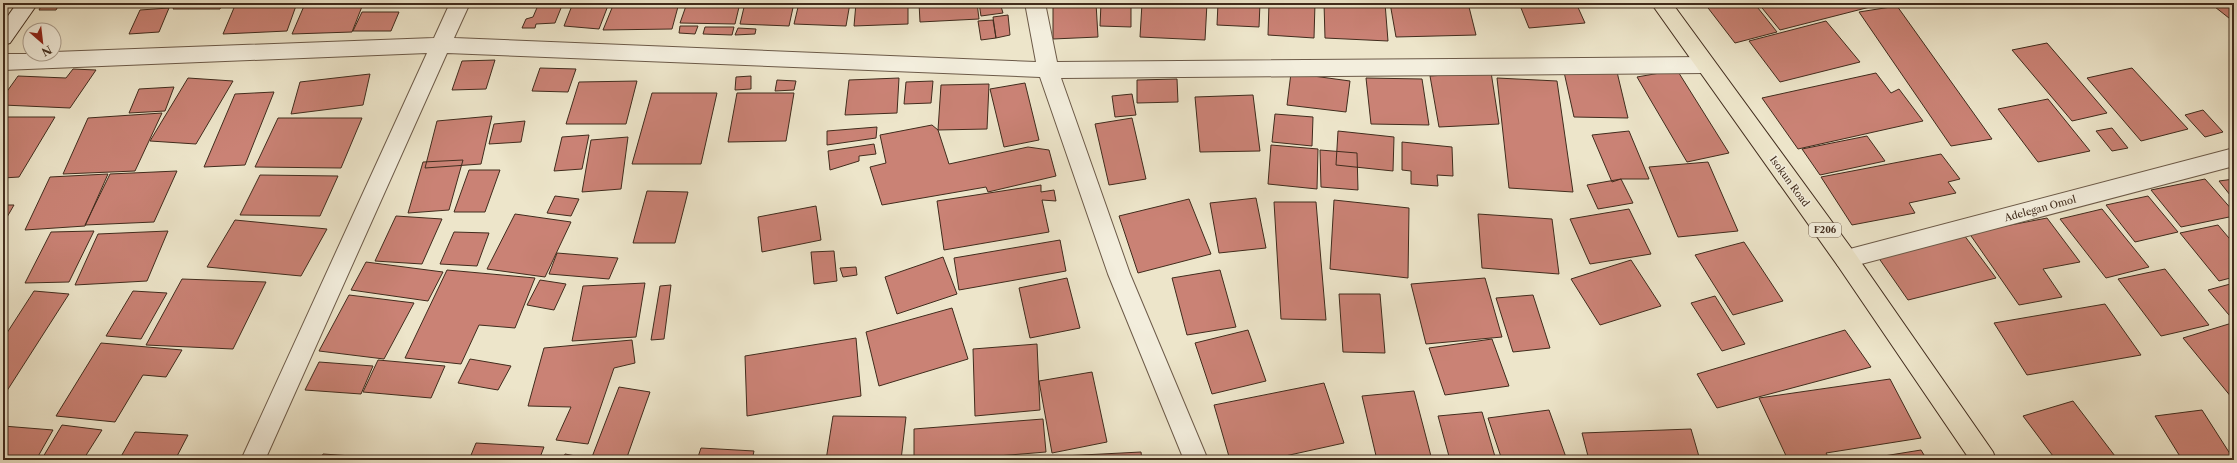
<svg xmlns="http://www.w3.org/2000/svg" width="2237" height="463" font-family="'Libre Caslon Text',serif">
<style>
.building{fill:#ca8275;stroke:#412c1d}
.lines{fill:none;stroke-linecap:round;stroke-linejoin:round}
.street-casing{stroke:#6c5a48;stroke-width:2}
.secondary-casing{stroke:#412c1d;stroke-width:2}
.primary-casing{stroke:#412c1d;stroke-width:2}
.street{fill:#f3eedd;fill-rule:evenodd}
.secondary{fill:#f3eedd;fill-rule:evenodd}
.primary{fill:#ede5ca;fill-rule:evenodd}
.labels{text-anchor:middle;stroke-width:3;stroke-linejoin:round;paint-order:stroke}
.shield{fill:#f3eedd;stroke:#766657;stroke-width:1}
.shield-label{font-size:9px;font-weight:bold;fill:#412c1d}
.street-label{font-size:10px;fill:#412c1d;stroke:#f3eedd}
</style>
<rect width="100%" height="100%" fill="#ede5ca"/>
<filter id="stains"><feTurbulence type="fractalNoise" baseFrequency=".005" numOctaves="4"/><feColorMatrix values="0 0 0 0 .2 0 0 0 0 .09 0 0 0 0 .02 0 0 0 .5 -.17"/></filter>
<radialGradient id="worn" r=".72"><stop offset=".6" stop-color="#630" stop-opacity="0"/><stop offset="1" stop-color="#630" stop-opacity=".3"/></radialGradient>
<path class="building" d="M43 3H60L56 10H39Z
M85 3H107L106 5 84 6Z
M176 3H223L220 9H173Z
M236 3H297L287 31 223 34Z
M539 3H563L555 23 536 24 535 28H522L526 19 533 17Z
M573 3H609L599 29 564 26Z
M614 3H679L672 29 603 30Z
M687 3H740L735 24 680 23Z
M745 3H794L789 26 740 24Z
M799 3H850L846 26 794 24Z
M856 3H908V24L854 26Z
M919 3H977L979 19 920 22Z
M979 3H1000L1003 13 981 16Z
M1053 3H1096L1098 37 1053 39Z
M1101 3H1131V27L1100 26Z
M1142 3H1207L1205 40 1140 37Z
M1218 3H1260L1259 27 1217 25Z
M1269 3H1315L1314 38 1268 35Z
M1324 3H1385L1388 41 1325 38Z
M1390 3H1468L1476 35 1396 37Z
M1519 3H1576L1585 23 1529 28Z
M1709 3H1754L1777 32 1735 43 1705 4Z
M1758 3H1867L1870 7 1780 30Z
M2223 3H2234V22L2215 7Z
M363 4 352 32 292 34 304 6Z
M1897 6 1992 139 1951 146 1859 12Z
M169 8 159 32 129 34 140 10Z
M362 12H399L391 31H353Z
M1008 15 1010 35 996 38 993 17Z
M993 20 996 38 981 40 978 21Z
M1826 21 1860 62 1780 82 1749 41Z
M680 26H698L695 34 679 33Z
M705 27H734L732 35 703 34Z
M738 28 756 29 755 34 735 35Z
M2047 43 2107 113 2072 121 2012 50Z
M495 60 486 89 452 90 462 61Z
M540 68 576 69 568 92 532 91Z
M2132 68 2188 129 2141 141 2087 78Z
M73 69 96 70 70 108 3 105V97L18 76 66 78Z
M1677 70 1729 153 1687 162 1637 77Z
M1491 72 1499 124 1439 127 1430 76Z
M1564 72H1617L1628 118 1574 117Z
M1291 73 1350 81 1346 112 1287 105Z
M1876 73 1891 93 1899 89 1923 121 1798 149 1762 98Z
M370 74 363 105 291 114 300 82Z
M751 76V89L735 90 736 77Z
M188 78 233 81 196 144 150 141Z
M899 78 897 113 845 115 849 80Z
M1366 78 1422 79 1429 125 1371 124Z
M1497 78 1557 81 1573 192 1509 188Z
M1177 79 1178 102 1137 103V80Z
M777 80 796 81 794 90 775 91Z
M637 81 626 124H566L579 82Z
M933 81 931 103 904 104 906 82Z
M1025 83 1039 140 1004 147 990 89Z
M989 84 987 129 938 130 941 85Z
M174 87 165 111 129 113 139 89Z
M274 92 245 165 204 167 235 94Z
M652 93H717L701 164H632Z
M737 93H794L786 141 728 142Z
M1132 94 1136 115 1115 117 1112 96Z
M1253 95 1260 151 1200 152 1195 97Z
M2048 99 2090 151 2038 162 1998 109Z
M2203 110 2223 132 2205 137 2185 115Z
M162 113 135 171 63 174 88 118Z
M1275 114 1313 117 1312 146 1272 142Z
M492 116 481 164 425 168 437 121Z
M3 117H55L19 177 3 178Z
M278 118H362L341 168 255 167Z
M1132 118 1146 179 1109 185 1095 124Z
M525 121 521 142 489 144 494 124Z
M932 125 938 130 949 164 1028 147 1049 150 1056 176 988 192 986 187 882 205 870 167 886 163 880 135Z
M877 127 876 138 827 145V131Z
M2112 128 2128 148 2112 151 2096 131Z
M1338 131 1394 137 1393 171 1336 165Z
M1629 131 1649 179H1621L1612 182 1592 135Z
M589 135 582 169 554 171 562 137Z
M1867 136 1885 161 1820 175 1802 149Z
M628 137 621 189 582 192 591 140Z
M1402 142 1452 147 1453 176 1437 175 1438 186 1411 184V171L1402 170Z
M874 144 876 154 859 156V161L830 170 828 151Z
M1271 145 1318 149 1317 189 1268 184Z
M1320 150 1357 153 1358 190 1321 187Z
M1941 154 1960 179 1948 182 1956 193 1909 203 1915 213 1852 225 1821 177Z
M463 160 449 210 408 213 423 162Z
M1708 162 1738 231 1678 237 1649 167Z
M469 170H500L485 212H454Z
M177 171 154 222 85 225 110 174Z
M108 174 85 226 25 230 50 177Z
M260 175 338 176 320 216 240 215Z
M1621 179 1633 203 1598 209 1587 185Z
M2205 179 2234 212V216L2181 227 2151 190Z
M2234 179V200L2219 181Z
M1041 185V192L1054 190 1056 201 1042 200 1049 232 944 250 937 201Z
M647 191 688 192 675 243H633Z
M555 196 579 199 571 216 547 213Z
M2148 196 2178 232 2135 242 2106 205Z
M1256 198 1266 248 1219 253 1210 203Z
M1189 199 1211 254 1138 273 1119 216Z
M1334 200 1409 208 1408 278 1330 269Z
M1274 202H1316L1326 320 1281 319Z
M3 205H14L3 224Z
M816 206 821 240 762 252 758 217Z
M1629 209 1651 254 1590 264 1570 219Z
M2102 209 2149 267 2106 278 2060 219Z
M515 214 571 222 545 277 487 269Z
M1478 214 1552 219 1559 274 1482 268Z
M396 216 442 219 422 264 375 261Z
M2047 218 2080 262 2043 269 2062 297 2019 305 1969 233Z
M235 220 327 229 301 276 207 267Z
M2218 225 2234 244V277L2219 281 2180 233Z
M94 231 69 282 25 283 51 232Z
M168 231 147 281 75 285 98 234Z
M454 232 489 233 477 266 440 264Z
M1964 235 1996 278 1908 300 1878 257Z
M1060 240 1066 271 959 290 954 258Z
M1744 242 1783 301 1733 315 1695 255Z
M834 251 837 281 814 284 811 252Z
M557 253 618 258 609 279 549 274Z
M943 257 957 294 897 314 885 277Z
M1631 260 1661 306 1600 325 1571 279Z
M366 262 443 272 428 301 351 290Z
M856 267 857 275 843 277 840 268Z
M2165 269 2209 325 2161 336 2118 279Z
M447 270 535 278 515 328 479 325 461 364 405 358Z
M1220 270 1236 327 1187 335 1172 278Z
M1067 278 1080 328 1030 338 1019 288Z
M1485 278 1502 337 1426 344 1411 284Z
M182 279 266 282 233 349 146 345Z
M540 280 566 284 554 310 527 305Z
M645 283 636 337 572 341 583 286Z
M2234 283V321L2208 290Z
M671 285 664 339 651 340 660 286Z
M34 291 69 294 3 397V339Z
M133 291 167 293 141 339 106 336Z
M1339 294H1380L1385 353 1343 352Z
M349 295 414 303 384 359 319 351Z
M1533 295 1550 348 1513 352 1496 298Z
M1715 296 1745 344 1722 351 1691 303Z
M2105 304 2141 355 2027 375 1994 323Z
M952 308 968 359 879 386 866 332Z
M2232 323 2234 326V397L2232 398 2183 338Z
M1248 330 1266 381 1212 394 1195 343Z
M1845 330 1871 367 1717 408 1697 374Z
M856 338 861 396 747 416 745 356Z
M1492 339 1509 386 1445 395 1429 348Z
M632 340 635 363 614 368 588 444 556 440 571 407 528 406 544 348Z
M101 343 182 350 166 377 143 375 115 422 56 416Z
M1037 344 1040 410 975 416 973 349Z
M470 359 511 366 498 390 458 383Z
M378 360 445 366 431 398 363 392Z
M319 362 373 366 361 394 305 390Z
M1092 372 1107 442 1052 453 1039 381Z
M1890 379 1921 438 1826 453 1830 460H1788L1759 398Z
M1324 383 1344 443 1267 460H1230L1214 405Z
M619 387 650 392 626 460 592 457Z
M1414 391 1432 460H1377L1362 396Z
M2073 401 2118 460H2056L2023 416Z
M1549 410 1567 460H1502L1488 418Z
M2202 410 2234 460H2169L2181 458 2155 416Z
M1482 412 1496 460H1450L1438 416Z
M833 416 906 417 901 460H826Z
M1043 419 1046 452 949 460H914V429Z
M62 425 102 430 83 460 43 457Z
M3 426 53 430 36 460H3Z
M1691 429 1700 460H1589L1582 433Z
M135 432 188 435 175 460H119Z
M476 443 544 447 539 460H469Z
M701 448 754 451 752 460H697Z
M1921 450 1927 460H1859Z
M1141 452 1142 460H1004V459Z
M323 454 395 459 320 460Z
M565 454 597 460H562Z"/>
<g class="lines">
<defs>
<path id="street" d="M450 3H470L454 38 1036 62 1025 3H1045L1057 62 1705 57 1712 60 1715 65 1712 70 1705 73 1061 78 1130 274 1208 460H1184L1108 274 1040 77 447 53 265 460H241L427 53 3 70V54H54V52L434 38Z
M2234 148V166L1846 268 1838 266 1835 259 1838 252 1846 250Z"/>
<path id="secondary" d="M17 3H38L10 43 3 45V23Z"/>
<path id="primary" d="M1651 3H1672L1854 252 1993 452 1996 460H1970L1838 266Z"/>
</defs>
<use href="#street" class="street-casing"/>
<use href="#secondary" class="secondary-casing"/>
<use href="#primary" class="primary-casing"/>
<use href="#street" class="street"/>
<use href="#secondary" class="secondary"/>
<use href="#primary" class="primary"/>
</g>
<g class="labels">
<rect class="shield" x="1809" y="223" width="32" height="14" rx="3"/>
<g class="shield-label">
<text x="1825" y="233">F206</text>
</g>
<g class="street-label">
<text transform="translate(1790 181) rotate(54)" y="4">Isokun Road</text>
<text transform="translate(2040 208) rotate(-15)" y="4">Adelegan Omol</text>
</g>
</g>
<rect width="2237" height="463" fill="none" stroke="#ede5ca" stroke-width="16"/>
<rect x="4" y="4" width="2229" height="455" fill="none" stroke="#412c1d" stroke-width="2"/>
<rect x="8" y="8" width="2221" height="447" fill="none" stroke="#412c1d"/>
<g transform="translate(42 42) rotate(152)"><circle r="19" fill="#f3eedd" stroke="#aca090"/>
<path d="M0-3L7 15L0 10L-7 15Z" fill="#8f2418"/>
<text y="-6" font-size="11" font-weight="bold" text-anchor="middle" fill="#412c1d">N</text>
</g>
<rect width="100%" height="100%" filter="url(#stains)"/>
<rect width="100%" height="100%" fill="url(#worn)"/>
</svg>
